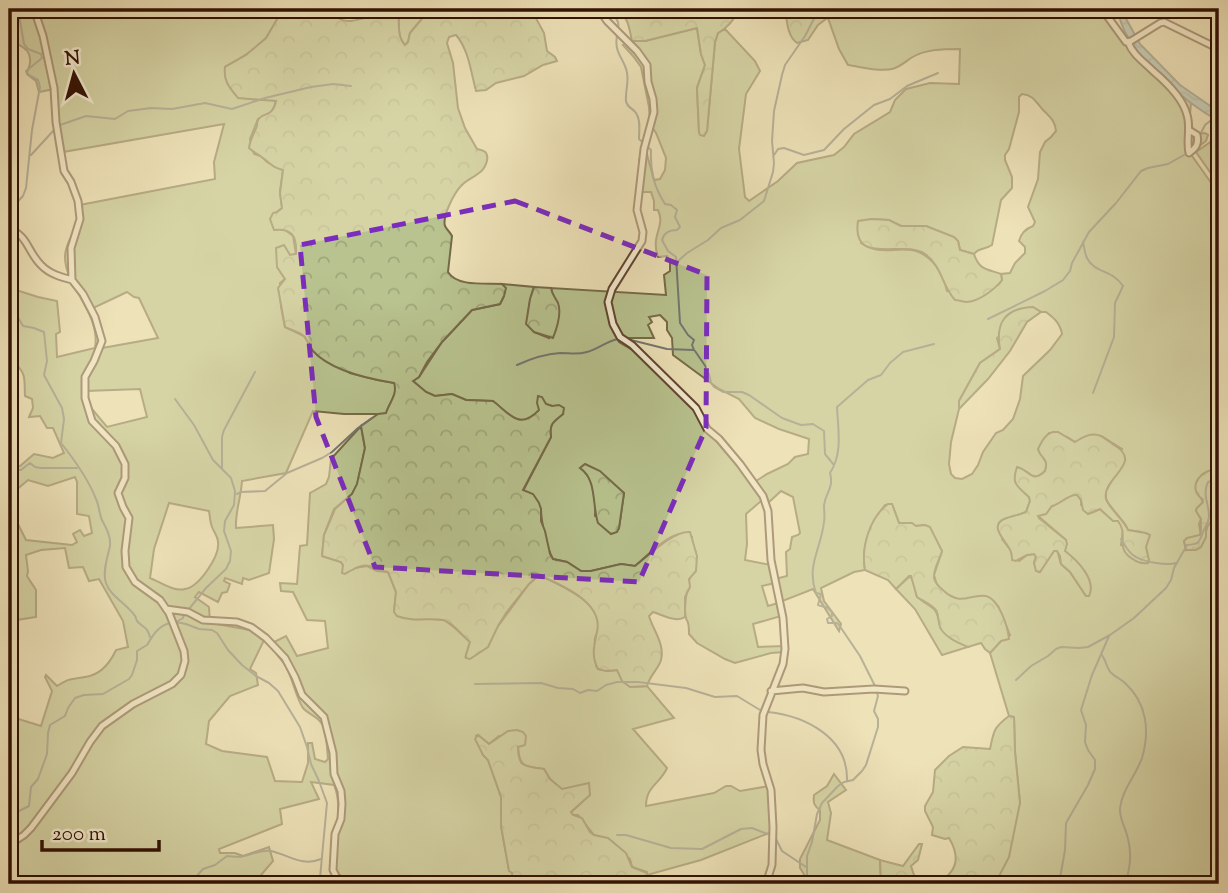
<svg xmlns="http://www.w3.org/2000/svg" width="1228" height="893" font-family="'Sorts Mill Goudy',serif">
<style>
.green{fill:#b8c38f;stroke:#756a49;stroke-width:2;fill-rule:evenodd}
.forest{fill:url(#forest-crowns);stroke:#756a49;stroke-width:2}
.wetland{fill:url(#wetland-marsh);stroke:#756a49;stroke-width:2}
.water{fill:url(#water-waves);stroke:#737671;stroke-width:2}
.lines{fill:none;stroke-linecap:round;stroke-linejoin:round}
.stream{stroke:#737671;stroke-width:2}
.minor-casing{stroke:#614430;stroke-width:9}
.minor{stroke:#f4ecd1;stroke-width:5}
.marked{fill:none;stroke:#7b2cbf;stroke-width:5;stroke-dasharray:14 9;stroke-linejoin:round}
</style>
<defs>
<pattern id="forest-crowns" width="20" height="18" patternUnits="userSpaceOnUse" patternTransform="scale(1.75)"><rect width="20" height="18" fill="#b8c38f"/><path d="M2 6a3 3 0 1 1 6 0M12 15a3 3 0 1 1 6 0" fill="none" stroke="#9fa67a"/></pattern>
<pattern id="wetland-marsh" width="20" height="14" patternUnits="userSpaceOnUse" patternTransform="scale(1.75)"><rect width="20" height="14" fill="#b8c38f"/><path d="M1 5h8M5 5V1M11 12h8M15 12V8" fill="none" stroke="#9fa67a"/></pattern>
<pattern id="water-waves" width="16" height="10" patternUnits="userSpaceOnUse" patternTransform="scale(1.75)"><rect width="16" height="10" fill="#9fbaba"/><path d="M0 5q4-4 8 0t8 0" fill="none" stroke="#899f9e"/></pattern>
</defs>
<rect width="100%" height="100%" fill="#eee2b8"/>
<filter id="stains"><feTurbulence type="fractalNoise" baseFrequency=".00286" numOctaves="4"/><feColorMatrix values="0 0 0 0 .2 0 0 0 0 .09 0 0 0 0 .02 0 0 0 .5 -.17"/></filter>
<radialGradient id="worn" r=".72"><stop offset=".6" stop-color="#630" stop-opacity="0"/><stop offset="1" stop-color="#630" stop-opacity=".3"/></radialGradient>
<path class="green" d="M9 9H283C279 15 276 22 272 29 263 47 242 57 225 67L238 97 257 100H276C274 112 269 115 258 119L250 139 254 154 261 156 267 162 283 170 280 192 282 208 277 212 284 229 293 236 296 254 290 255 288 253 277 267 285 279 280 283 281 307 285 327 304 336 313 351 350 373 378 380 395 383C398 394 389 403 386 414H344L313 411 286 473 242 481C241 498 235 512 236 528L273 525 274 539 269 573 249 580 243 578 242 584 225 578 224 581 230 584 227 592 222 593 218 602 199 592 195 597 209 607 210 623 250 630 264 640 250 669 256 673 258 685 230 696 209 721 206 744 222 751 267 757 275 781 302 782 308 763V743H312L315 759 325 762 328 759C327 749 327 736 323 726 320 717 309 715 303 708 294 694 293 676 283 662 278 656 274 652 272 643L286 636 297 656 328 648 325 621 307 620 293 592 281 591 280 583 297 584 300 546 307 545 310 493 326 484 329 477 331 459 361 426 365 448 357 485 352 494 334 509 324 535 322 556 341 562 343 565 355 568 367 566 377 571 388 572 396 592 394 611 397 616 444 620C454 626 462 635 470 642L466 655 498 626 529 584 539 575C560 585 600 601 598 627 598 635 597 631 595 638 594 647 596 657 596 666L598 669 608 671 618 670C625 686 630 688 647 686L674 718 633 729 667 768C660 784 646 786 646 806L714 793 726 786H731L740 791 769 786 774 831 701 860 647 875V872L632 867 630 859 601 837 594 835 578 815H573L571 812 579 805 550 779 544 769C525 766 519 768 518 746L499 736 489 744 478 735 476 736 483 755 488 760 501 797V826L509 870 512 872 513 884H325L335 882C322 861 348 817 334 785L311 782 319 799 280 809 282 824 219 849 220 853H235L243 856 269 847 273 861 261 875 262 884H9V747C13 735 9 728 9 716L41 726 52 691 45 677 46 675 57 686C71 677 71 680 85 677 100 675 110 663 116 650L128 647 123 621 99 579 89 581 83 567 69 568 65 548 41 550 26 555 28 571 27 576 36 590V617L11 621 9 625V506L26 540 72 545 77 542 73 534 80 530 84 536 92 533 89 516 77 514V482L75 477 48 486 28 480 9 496V468L20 466 34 454 53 458 64 453 53 428H47L40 416 29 417 33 408 32 399 25 396C24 384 27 373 16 365L15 352 9 341V275L16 290 38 297 57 301 60 332 56 334 57 357 95 348C101 313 65 287 65 257 65 245 72 237 76 226 78 219 76 212 80 205L215 179 214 162 224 124 63 152 61 133 56 117 54 89 39 92 36 81 28 75 27 72C36 53 25 46 9 41ZM127 292 134 297 139 298 158 338 102 348 93 308ZM140 389 147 417 107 427 92 409 86 391ZM169 503 209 511C210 517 210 522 212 527 214 532 218 537 218 542 220 556 199 587 185 589 174 592 160 582 150 578L154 549Z
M398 9H430L410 33 408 42 405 45C396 36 400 21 398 9Z
M852 9H1101L1121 37 1131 42 1174 89 1191 103 1190 115 1193 131 1198 134 1205 133 1208 135 1206 141 1190 153 1219 194V471C1208 469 1200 474 1196 484L1203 503 1197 508 1196 510 1201 519 1199 524 1201 535 1184 541 1186 550 1206 532C1208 521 1216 508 1215 496 1214 492 1212 488 1211 484L1215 482H1219V884H995L1020 803 1015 752 1014 717 1009 716 990 653 1001 641 1010 635 998 606 980 597 968 599H958L946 594 937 585 934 575 942 551 929 527 925 525 915 526 899 523 892 504 885 505C870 524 861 547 865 570L854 572 821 588 824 601 841 624 839 631 813 589 780 602 775 583 762 586 768 606 778 603 781 616 753 624 758 647 784 646V652L771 653 735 663 725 659 697 643 689 634C689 630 689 626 688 623 688 621 686 620 686 618 682 605 692 566 696 552L693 549 692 537C691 537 681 534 680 534 666 536 646 557 635 566L621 564 591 571H581L567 562 553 559C547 549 541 521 541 509L523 491 551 437C549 424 553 422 563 414L552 406 546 404C541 408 537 413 533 416 518 428 504 410 493 401L466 400 452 394 435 396 426 392 413 381 419 377 442 342 472 310 500 304 504 296 505 288 502 284 534 287C528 305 526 315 534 332L549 338 556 300 553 296 551 288 666 295 664 275 670 271V262L667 256 658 257C650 235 666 227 658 210H654V201L651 192H641L639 160 645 147 654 180 660 179 665 170 666 158 656 133 650 124 649 107 641 67 633 56 623 45 632 41H645L697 28 701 54 705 65 697 88 699 132 707 131 715 42 718 33 725 29 755 61 760 71 746 94 739 149 745 197 749 201 778 181 797 163 834 155 844 147 854 134 890 112 895 100 906 89 930 83 959 84 960 49C943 49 925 49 911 58 905 62 900 67 892 69 879 72 862 67 848 65L839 49 828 18C835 12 843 13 852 9ZM1022 94C1034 95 1036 103 1044 111 1051 118 1055 121 1056 131L1051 137 1045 142 1040 152 1038 179 1028 207 1035 222 1033 226C1025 229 1021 233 1019 241L1025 247V253L1015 263 1010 273 1001 274 1002 280 999 284 981 297 947 291C945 281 941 274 936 266 911 234 887 262 861 243L871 219 889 220 901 226H926L954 237 958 241 960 250 974 254C979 247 985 250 992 245L1001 200 1012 188V177L1005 160V155L1009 149 1019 112V97ZM1033 307 1041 312H1046C1054 318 1060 323 1062 334L1050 350 1023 376 1020 399 1013 419 1003 430 996 433 983 452 978 465 972 474 962 479 955 478 951 474 949 464 951 442 959 409V401L980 363 1000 349 997 338ZM660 315 667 322V330L672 338 673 355 719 389 739 399 755 418 779 429 809 439 808 454 795 457 788 464 767 474 753 483 706 429 699 415 677 391 634 351 619 342 618 340 621 338H654L648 325 652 322 649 317ZM1049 433 1067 437 1075 442 1101 436 1122 449 1112 480 1106 491V498L1108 503 1125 524 1128 530 1141 532 1147 541 1146 547 1121 545 1123 530 1121 525 1118 521 1110 518 1100 509 1091 513 1081 505V500L1077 495 1073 494 1037 515 1066 540 1065 551 1068 554 1086 596 1070 572 1061 564 1057 550 1054 551 1039 572 1034 563 1036 556 1034 554 1027 555 1019 561 1002 539 1021 514 1026 512 1030 501 1029 497 1025 493 1028 473C1034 479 1039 477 1045 471L1047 464 1038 449ZM580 468 624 493 619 528 595 516C596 500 594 477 580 468ZM781 491 793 497 800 533 798 535 792 537 790 549 786 552 787 576 775 579 771 565 745 560 747 544 746 514 761 501 764 504 768 503Z
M1219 136V185L1196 152Z
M910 576 913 581 917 597C936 612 935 603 941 629L968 647 942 655 915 609 896 589Z
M834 774 846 790 828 802 831 813 827 840 880 860 881 884H807L805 876 800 868V859L820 820V810C814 806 813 803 814 795L827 786Z"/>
<path class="forest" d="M283 9H332C333 10 338 18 340 19 348 24 363 18 372 16L376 9H398C400 21 396 36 405 45L408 42 410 33 430 9H497L499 11H527L531 9 544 33 547 51 555 57 557 61 543 65 524 76 496 83 486 90 476 91C471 73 469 50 456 35L449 37 447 43 453 63 458 108 465 128 477 149C480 150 485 150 486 153 490 159 484 170 479 173 473 178 466 180 461 186 454 193 442 217 445 226 447 230 450 232 452 236L448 272C457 287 486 283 502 284L506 288 504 296 500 304 472 310 442 342 427 362 419 377 413 381 426 392 435 396 452 394 466 400 493 401C510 414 519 431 539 410L537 403 538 396 542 397 546 404 552 406 559 405 564 408 563 414C553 422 549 424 551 437L523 490 533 494 539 503 541 509V521L545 531 550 554 553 559 567 562 581 571H591L621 564 635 566C648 556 674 530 690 532L697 556 696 571 689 579 690 587 685 597V617C676 623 663 615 653 612L649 616C653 630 665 644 661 660 659 668 650 675 647 686L630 687 622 681 617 670 606 671 598 669C591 656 594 646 597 632 604 602 561 585 539 575L529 584 506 613 498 626 488 647 470 659 466 658V655L470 642C462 636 454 623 443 620 428 617 415 623 397 616L394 612 396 592 388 572C380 571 376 568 369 566 360 564 352 570 345 574L342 573 343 565 341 562 322 556 324 535 335 509 352 494 357 484 365 448 361 426 378 414 386 413C389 403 398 394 394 383 369 379 331 371 313 351 310 347 308 341 305 337 300 332 291 330 285 327L278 288 285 279 277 267 276 248 284 245 290 255 296 254C297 236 292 228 274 230L270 219 273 213 277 212 282 208 280 193 283 170C273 168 271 164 263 158 258 154 253 152 249 148 250 139 254 134 257 126 257 124 257 122 258 120 263 111 272 119 276 101L238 98C230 88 223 81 225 67L246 55 266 38Z
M619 9H737C736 19 727 28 718 33L715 42 707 131 704 136 700 135 699 132 697 88 705 65 701 54 697 28 645 41H632C629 27 629 21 619 9Z
M785 9H852L846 12 834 13 818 25 808 40 797 43C787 36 787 20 785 9Z
M871 219 889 220 901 226H926L954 237 958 241 960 250 974 254C979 270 987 269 1001 274L1002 280C995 289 980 301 967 302 963 302 959 300 955 300 942 286 942 266 925 254 903 239 851 267 858 221Z
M534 287 551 288C552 295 555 297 558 303 562 314 557 328 553 338L534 332 526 324 530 299Z
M1033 307 1041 312 1027 322 1010 351 988 379 959 409V401L980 363 1000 349C995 322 1006 308 1033 307Z
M1053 432H1058L1075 442C1083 437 1091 432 1101 436 1105 438 1110 442 1114 445 1145 463 1101 478 1106 499 1108 507 1124 520 1128 530L1146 533 1150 535 1146 547 1149 560 1148 563C1141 564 1137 562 1131 558 1115 547 1129 535 1118 521H1113L1100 509 1088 514 1083 510 1081 500 1077 495C1068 494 1061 504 1052 506L1046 514 1038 516 1039 518 1066 540 1067 544 1065 551C1077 560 1097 580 1089 596H1086L1070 572 1061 564 1060 556 1057 551H1054L1040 572 1036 571 1034 563 1036 557 1034 554 1027 555 1016 561 1012 560C1012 556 1011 551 1009 548 1005 540 989 526 1004 519 1011 516 1019 515 1026 512L1030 501 1029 497C1017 486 1011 484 1017 467 1030 470 1032 484 1045 471 1049 457 1041 460 1038 449 1041 443 1045 434 1053 432Z
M585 464 600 471 624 493 619 528 617 532 611 534 598 523C592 505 597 479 580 468Z
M888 504H892L899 523H912L916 526 925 525 930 527 942 551C940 559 933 569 934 578 935 583 939 587 944 591 961 607 971 593 986 596 999 599 1008 627 1009 639L1001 641 990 653 985 649 981 643 968 647C959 643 944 637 940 627 938 622 939 615 936 610 932 605 923 601 917 597L911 576H909L896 589 888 580 865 570C861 548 869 518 888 504Z
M1009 716 1014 717 1015 752 1020 803 1009 857 995 884H936C957 873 961 858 949 838L945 839 932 835 933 827 925 811V806L933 792 935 770 949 756 963 747 990 749C994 731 993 728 1009 716Z
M517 730 523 732 526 736 525 745 518 747C518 769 526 766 544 769L550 779 562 789 589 783 590 795 571 812 573 815 582 818 590 832 594 835 608 838 626 853 632 867 647 873V875L627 884H513L512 873 509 871 501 826V797L488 760 483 755 475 739 478 735 489 744 508 731Z
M919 844H922L918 860 911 866 914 875 922 884H881L880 860 903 866Z"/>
<path class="wetland" d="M1211 470 1219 471V482H1215L1211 486 1215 497 1212 508 1216 515 1206 528V537L1201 547 1196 550H1186L1184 541 1187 538 1200 535C1202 530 1200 526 1201 519L1196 511 1197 508 1203 502 1202 499C1189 488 1197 475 1211 470Z"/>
<path class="water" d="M1118 9H1124V15L1140 44 1180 85 1219 112V121C1186 104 1121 49 1118 9Z"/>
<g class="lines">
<path class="stream" d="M607 9C628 26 613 29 617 48 619 57 626 64 627 73 629 82 625 92 626 101 627 108 633 108 636 113 641 120 639 131 639 139L651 150C650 171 654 187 665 204L671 205 677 210 675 217 680 227 677 230C670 230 664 232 662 240L668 251 676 257 680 323 688 335 694 340 692 345 694 350
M60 125 86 116 115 119 128 111 151 108 172 109 205 103 232 109 265 98 311 87 333 84 351 86
M1200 135 1205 125 1214 118
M31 155 54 130
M774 155 778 149 784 148 804 155 824 150 844 129 874 105 890 99 907 86 938 73
M9 211 23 196 26 188 32 130 40 87 38 80 27 74 26 71 42 58 41 54 28 49 24 44 18 9
M1083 242C1084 247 1085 254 1087 258 1094 273 1113 270 1123 286L1115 303 1114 337 1093 393
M677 262 687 253 708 240 721 228 740 220 764 201 773 172 774 163 772 141 774 111 782 75 785 65 805 36 819 9
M9 302 23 326 34 328 44 332 47 361 44 375 62 408 64 419 61 443C73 458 89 481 96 499 99 505 99 513 102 520 106 528 111 536 110 546 108 555 102 573 106 583 110 596 127 604 135 616 136 617 136 619 137 621 143 628 147 626 150 637
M988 319 1045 291 1063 280 1070 271 1072 263 1089 232 1116 203 1141 171 1148 168 1168 164 1184 155
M627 339 667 349 693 350
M695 351 706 367 705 370 709 374 711 383 714 387 723 392H742L749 395 782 418 801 425 813 424 824 431 825 454 834 465
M517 365C530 359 545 354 560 353 570 353 577 355 587 352 598 349 605 342 618 339
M175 399 194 425 213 460 231 478 235 491 234 505 225 521 224 531 231 551 230 561 226 569 206 588 189 609
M222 469V437L224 430 255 372
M9 470H21L30 463 35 467 41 468H77
M237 494 241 492 265 491 287 473 322 458 332 452 358 428 372 418
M1121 539C1125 545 1129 554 1136 557 1145 562 1167 566 1176 563
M178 621 183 618 184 614
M176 622 186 624 199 629 212 630 217 633 228 650 242 665 256 676 269 683 278 691 300 727 307 747 311 764 319 781 327 803 320 878 322 884
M1102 655C1105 659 1106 665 1109 670 1112 676 1120 678 1125 683 1147 703 1150 731 1142 758 1136 775 1122 790 1120 808 1119 819 1126 828 1128 839 1132 854 1130 867 1126 882
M1016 680 1031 666 1048 656 1056 649 1061 647 1079 648 1088 647 1110 635 1134 618 1166 588 1171 580 1174 568 1187 545C1199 544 1199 543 1203 532 1205 526 1209 524 1209 516 1209 504 1202 494 1208 482L1219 479
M475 684 541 683 558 688 573 689 580 693 588 690 597 691 606 685 617 682H638L686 688 715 697 737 696 760 710
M875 686 860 656 839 625 837 623H828L827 619 832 616V612L828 608 818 605 821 594 816 593C806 566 821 549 824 522 825 517 824 511 824 505 826 492 834 488 830 473 843 453 838 430 837 407L868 380 881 375 890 363 903 352 934 344
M768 712C805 716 848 737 847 780
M9 816 29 806 31 787 38 779 47 754 48 733 50 725 65 716 68 708 75 698 84 695 103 694 129 679 132 675 137 660V651L147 645C153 635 158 626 170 623
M617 835H626L671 848 702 849 741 829 752 828 770 835
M776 839 782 851 806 867
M193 884 194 879 203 869 215 865 227 856C232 856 238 858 244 856 254 854 261 849 271 851 289 855 302 867 321 859
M807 884V856L812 842 817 814 822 803 838 786 844 782 853 780 862 771 866 765 878 727V719L874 711 878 696 877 693
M1059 884 1065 850 1066 823 1088 785 1095 769V760L1088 750 1085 742 1086 725 1081 710 1092 675 1109 636"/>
<defs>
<path id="minor" d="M599 9 607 21 637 51 647 65 648 82 653 99 654 112 644 149 637 210 643 232 642 241 612 289 608 302 613 324 620 337 632 345 696 408 707 429 719 439 740 464 763 496 768 511 771 560 783 618 785 649 783 664 763 715 761 750 763 764 771 790 773 827 772 865 766 884
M1102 9 1126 42 1131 41 1160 23 1164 22 1219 49
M1128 42C1133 55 1143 61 1153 71 1166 82 1183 98 1187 115 1191 127 1186 141 1189 153 1196 148 1199 144 1197 135L1189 130
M9 75C15 89 14 99 9 114
M9 229C29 236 27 252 42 266 50 274 61 277 72 280
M166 609 188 612 203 620 237 622 251 627 266 638 285 658 295 677 302 695 324 717 333 753 334 774 341 791 342 804 341 819 335 834 333 870 336 876 345 884
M771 691 803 688 824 692 874 689 905 691
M9 845 24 835 31 828 72 773 90 742 102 726 133 704 172 684 181 675 185 661 184 651 169 613 160 600 135 582 126 567 125 551 129 518 123 507 118 493 125 478V464L116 446 92 421 85 398V377L94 361 102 341 95 317 83 294 72 280 71 248 80 219 78 201 71 182 64 171 56 122 54 88 43 36 34 9"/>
</defs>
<use href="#minor" class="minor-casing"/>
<use href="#minor" class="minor"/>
</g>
<path d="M0 0H1228V893H0ZM515 201 707 275 706 428 639 582 375 567 316 417 300 245Z" fill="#eee2b8" fill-opacity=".55" fill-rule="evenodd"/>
<path class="marked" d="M515 201 707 275 706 428 639 582 375 567 316 417 300 245Z"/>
<rect width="1228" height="893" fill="none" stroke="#eee2b8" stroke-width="35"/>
<rect x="10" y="10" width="1207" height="872" fill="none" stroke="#321003" stroke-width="3.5"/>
<rect x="18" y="18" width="1193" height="858" fill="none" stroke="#321003" stroke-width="2"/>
<g transform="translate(74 74) rotate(354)" stroke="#f4ecd1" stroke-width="5" paint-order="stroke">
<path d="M0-5L12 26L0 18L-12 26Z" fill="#321003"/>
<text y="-10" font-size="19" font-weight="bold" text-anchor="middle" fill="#321003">N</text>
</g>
<path d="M42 840v10h117v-10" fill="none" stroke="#321003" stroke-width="3.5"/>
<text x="52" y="840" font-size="21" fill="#321003" stroke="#f4ecd1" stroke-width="5" paint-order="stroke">200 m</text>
<rect width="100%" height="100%" filter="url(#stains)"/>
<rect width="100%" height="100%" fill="url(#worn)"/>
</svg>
